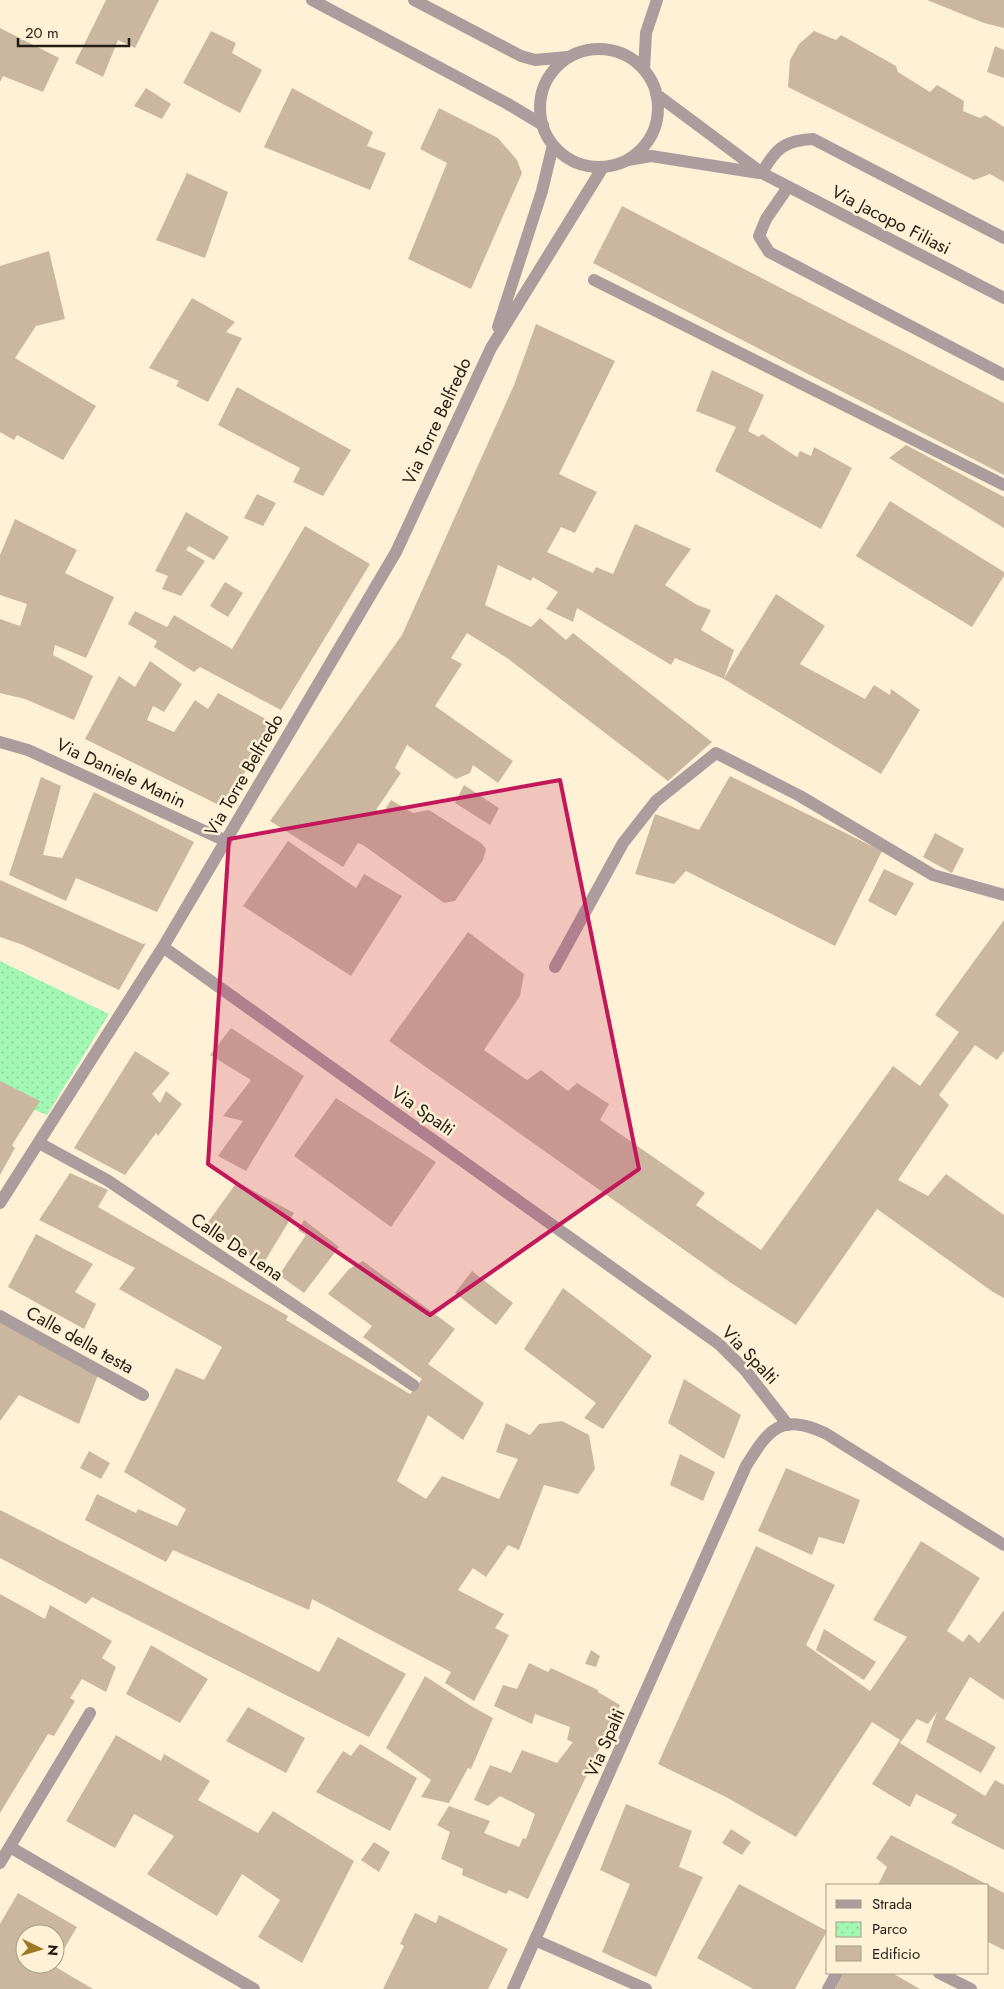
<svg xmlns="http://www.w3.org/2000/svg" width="1004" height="1989" font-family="Jost,sans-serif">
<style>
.park{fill:url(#park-dots)}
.building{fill:#cbb79f;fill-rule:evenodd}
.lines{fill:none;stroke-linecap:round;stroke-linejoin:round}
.lane{stroke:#ab9c9d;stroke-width:12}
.street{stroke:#ab9c9d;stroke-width:12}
.marked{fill:#c2185b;fill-opacity:0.2;stroke:#c2185b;stroke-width:4;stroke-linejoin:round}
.labels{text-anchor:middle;stroke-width:5;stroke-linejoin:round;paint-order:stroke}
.street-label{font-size:18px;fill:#231e14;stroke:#fef1d5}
</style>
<defs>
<pattern id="park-dots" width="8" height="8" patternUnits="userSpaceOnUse" patternTransform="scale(1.25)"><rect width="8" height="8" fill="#a3f7b5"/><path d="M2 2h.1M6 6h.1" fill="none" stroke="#8cd39b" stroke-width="1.8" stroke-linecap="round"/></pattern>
</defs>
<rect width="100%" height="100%" fill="#fef1d5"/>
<path class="park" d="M0 961 109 1014 47 1115 0 1096Z"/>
<path class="building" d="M106 0H159L135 48 118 40 103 77 75 63Z
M927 0H1004V28L984 23Z
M0 28 59 58 43 92 3 76 0 82Z
M211 31 236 43 232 53 262 70 240 113 183 83Z
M814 31 836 40 841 35 896 66 898 72 930 92 937 85 964 101 963 111 980 118 985 115 1004 127V182L990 174 974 180 788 87 790 60 799 44Z
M995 46 1004 50V78L987 72Z
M146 88 171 104 162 119 134 106Z
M292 88 373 132 367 146 386 153 370 190 264 147Z
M439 108 498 138 517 160 522 173 471 289 408 259 447 163 420 149Z
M187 173 228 192 205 258 156 240Z
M622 206 1004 403V475L593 263Z
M49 251 65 319 36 326 15 358 96 406 63 460 17 435 14 440 0 432V266Z
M192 298 235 322 226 332 242 338 208 402 176 386 179 381 149 368Z
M536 324 615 361 559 474 597 492 575 533 561 527 547 552 593 573 596 567 613 574 635 524 691 549 665 585 697 605 711 610 701 630 734 650 724 678 776 594 825 626 800 664 865 699 874 685 890 695 891 689 920 710 881 774 724 679 675 658 671 665 577 608 573 622 546 609 558 592 533 577 531 581 498 565 485 605 531 627 540 618 566 640 573 633 712 742 668 781 507 658 467 633 451 658 462 664 435 706 513 761 498 783 473 765 470 773 456 779 407 745 395 768 401 773 376 810 383 813 391 800 413 813 429 810 481 843 486 849 483 860 455 901 444 903 363 845 358 843 343 867 270 821 402 635 514 385Z
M712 370 764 395 748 431 759 437 762 434 797 457 800 451 811 456 814 447 852 468 821 529 715 471 736 427 696 411Z
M237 387 351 450 323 496 293 482 300 468 218 425Z
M906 445 1004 497V528L889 458Z
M257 494 276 503 263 526 244 518Z
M890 501 1004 572V576L972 627 856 556Z
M186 512 229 537 214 560 189 546 186 550 205 561 181 596 162 589 168 576 155 571Z
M15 519 77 550 65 573 114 597 86 658 55 645 53 655 93 676 74 720 25 699 0 693V619L20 626 27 604 0 595V555Z
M305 526 370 564 281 710 200 667 194 672 154 647 157 641 128 624 135 611 167 627 174 615 232 649Z
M225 582 243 593 228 617 210 606Z
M150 661 182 684 164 712 153 706 147 720 174 732 195 700 208 709 218 693 275 724 223 807 85 739 119 676 135 687Z
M730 776 882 851 835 946 686 871 674 884 635 874 655 814 699 830Z
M41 777 61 786 43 855 62 858 94 792 194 842 157 912 76 878 66 901 9 875Z
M464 785 499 808 490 825 455 803Z
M935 833 964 849 952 873 923 857Z
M288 841 356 888 364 874 402 896 351 976 243 906Z
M884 869 914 883 896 916 868 901Z
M0 880 143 944 146 943 119 990 23 945 0 937Z
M1004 920V1051L997 1060 975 1045 939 1095 949 1105 898 1180 928 1196 946 1174 1004 1215V1298L993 1292 877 1209 796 1325 731 1283 389 1041 468 932 524 974 520 996 484 1050 527 1080 541 1070 568 1091 577 1083 609 1104 600 1120 705 1193 696 1205 761 1250 893 1066 920 1086 959 1032 935 1015Z
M231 1028 304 1076 246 1171 218 1156 243 1121 223 1116 251 1080 210 1055Z
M135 1051 170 1073 152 1094 160 1103 166 1091 182 1104 158 1136 156 1133 125 1175 74 1148Z
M0 1081 40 1101 12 1145 15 1148 0 1175Z
M336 1098 436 1162 391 1227 294 1156Z
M70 1173 108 1190 98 1207 288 1316 286 1320 410 1394 422 1379 363 1337 372 1326 328 1294 349 1269 363 1261 455 1329 428 1364 484 1403 463 1440 428 1415 397 1481 426 1499 442 1476 499 1499 518 1459 496 1452 506 1423 530 1435 539 1424 562 1421 589 1435 595 1469 578 1494 544 1485 519 1550 508 1545 486 1577 473 1568 458 1590 504 1614 495 1628 509 1635 474 1701 445 1683 451 1672 312 1599 309 1610 173 1550 166 1562 85 1520 97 1494 136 1513 138 1509 177 1526 186 1509 124 1472 176 1368 204 1380 222 1347 119 1289 135 1268 39 1220Z
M237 1182 294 1213 263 1264 206 1225Z
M304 1220 339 1247 304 1293 279 1275 306 1235 298 1230Z
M36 1234 93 1264 75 1292 96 1304 84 1329 8 1287Z
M472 1271 513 1303 496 1325 455 1293Z
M563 1288 652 1356 603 1429 584 1418 596 1403 524 1349Z
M0 1322 98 1375 79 1424 19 1395 0 1421Z
M684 1379 741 1415 724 1459 668 1423Z
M89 1451 110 1463 101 1479 80 1468Z
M680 1454 715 1472 703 1501 670 1485Z
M786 1468 860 1500 844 1544 819 1537 812 1555 758 1531Z
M0 1510 319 1672 338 1637 406 1674 369 1737 92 1597 86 1604 0 1558Z
M921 1541 980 1578 947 1631 963 1642 969 1634 979 1643 1004 1610V1700L970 1677 945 1719 996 1747 981 1773 926 1742 937 1712 928 1724 917 1719 900 1743 985 1796 995 1780 1004 1785V1850L951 1823 957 1815 916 1794 910 1807 872 1784 900 1740 872 1722 796 1837 726 1797 658 1764 756 1546 835 1585 806 1645 870 1691 907 1637 873 1620Z
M0 1594 45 1619 50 1605 112 1641 102 1658 116 1667 106 1692 82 1679 70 1698 75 1701 54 1736 48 1734 0 1813Z
M824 1629 876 1662 864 1680 816 1650Z
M151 1645 208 1679 180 1723 126 1694Z
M591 1650 600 1656 596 1667 585 1664Z
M529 1663 548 1672 551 1668 598 1690V1692L620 1705 528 1899 509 1890 506 1894 462 1875 463 1869 441 1859 450 1832 437 1825 449 1806 490 1821 484 1833 519 1847 523 1838 526 1839 535 1814 500 1796 488 1806 474 1800 490 1765 511 1773 522 1750 557 1763 573 1742 567 1740 570 1727 535 1714 532 1724 494 1706 503 1685 517 1689Z
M425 1676 471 1706 493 1718 471 1769 468 1768 449 1803 421 1797 431 1780 386 1748Z
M248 1707 305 1738 286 1773 226 1741Z
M116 1735 161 1761 164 1754 210 1781 198 1800 258 1833 273 1811 354 1861 302 1963 258 1937 280 1900 242 1874 217 1916 147 1874 174 1836 134 1814 115 1848 66 1821Z
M360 1744 417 1778 390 1831 316 1792 343 1751 351 1756Z
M626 1804 692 1831 679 1867 703 1877 656 1977 602 1952 630 1884 600 1870Z
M731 1829 751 1842 742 1855 722 1843Z
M891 1835 1004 1893V1950L988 1942V1885H878L887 1867 876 1858Z
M374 1842 390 1852 379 1872 361 1860Z
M739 1884 827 1931 795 1989H753L697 1958Z
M18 1893 77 1927 54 1966 93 1989H0V1924ZM25 1934H55V1964H25Z
M415 1913 436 1923 439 1915 508 1949 488 1989H383L404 1946 400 1944Z
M844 1973H892L920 1989H835Z"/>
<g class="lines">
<path class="lane" d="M762 173C775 149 785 140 813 139L1004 238
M788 187 766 219 759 236 769 252 1004 375
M594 280 1004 485
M555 967 623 843 656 801 716 753 800 796 933 875 1004 895"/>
<path class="street" d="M312 0 508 104 543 125
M414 0 521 56 535 60 567 57
M540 108a59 59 0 1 1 118 0a59 59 0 1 1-118 0Z
M644 70 646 33 657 0
M656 94 762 173 1004 298
M628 160 651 156 759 173
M498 327 542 191 553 145
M0 742 28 750 226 841
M163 947 719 1344 745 1370 788 1425
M39 1143 107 1180 413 1385
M0 1203 163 947 396 552 491 348 603 167
M0 1316 143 1395
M10 1847 254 1989
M0 1863 90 1713
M535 1940 646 1989
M939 1973 971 1989
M513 1989 746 1466C769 1429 780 1413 825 1433L1004 1545
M828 1989 837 1973"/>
</g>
<path class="marked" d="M560 780 639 1169 430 1315 208 1164 229 839Z"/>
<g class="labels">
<g class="street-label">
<text transform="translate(891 220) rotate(27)" y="6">Via Jacopo Filiasi</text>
<text transform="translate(437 421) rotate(-65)" y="6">Via Torre Belfredo</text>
<text transform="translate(121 773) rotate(25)" y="6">Via Daniele Manin</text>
<text transform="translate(244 775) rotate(-60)" y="6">Via Torre Belfredo</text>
<text transform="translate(423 1111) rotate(35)" y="6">Via Spalti</text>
<text transform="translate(237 1247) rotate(34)" y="6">Calle De Lena</text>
<text transform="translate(80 1340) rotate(29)" y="6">Calle della testa</text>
<text transform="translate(750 1355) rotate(46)" y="6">Via Spalti</text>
<text transform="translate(605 1743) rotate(-66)" y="6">Via Spalti</text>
</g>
</g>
<rect x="826" y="1884" width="162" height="90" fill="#fef1d5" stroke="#a69d88"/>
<rect x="836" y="1900" width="25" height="8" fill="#ab9c9d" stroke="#a69d88"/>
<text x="872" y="1909" font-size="15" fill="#231e14">Strada</text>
<rect x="836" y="1922" width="25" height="15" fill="url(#park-dots)" stroke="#a69d88"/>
<text x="872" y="1934" font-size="15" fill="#231e14">Parco</text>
<rect x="836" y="1946" width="25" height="15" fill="#cbb79f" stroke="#a69d88"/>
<text x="872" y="1959" font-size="15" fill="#231e14">Edificio</text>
<g transform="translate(40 1949) rotate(95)"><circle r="24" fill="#fef1d5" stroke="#a69d88"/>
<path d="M0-4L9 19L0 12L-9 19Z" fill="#9e7825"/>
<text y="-8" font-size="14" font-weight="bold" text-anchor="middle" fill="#231e14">N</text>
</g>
<path d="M18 38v8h111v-8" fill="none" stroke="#231e14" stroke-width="2.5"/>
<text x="25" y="38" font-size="15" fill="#231e14" stroke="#fef1d5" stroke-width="4" paint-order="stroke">20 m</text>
</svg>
